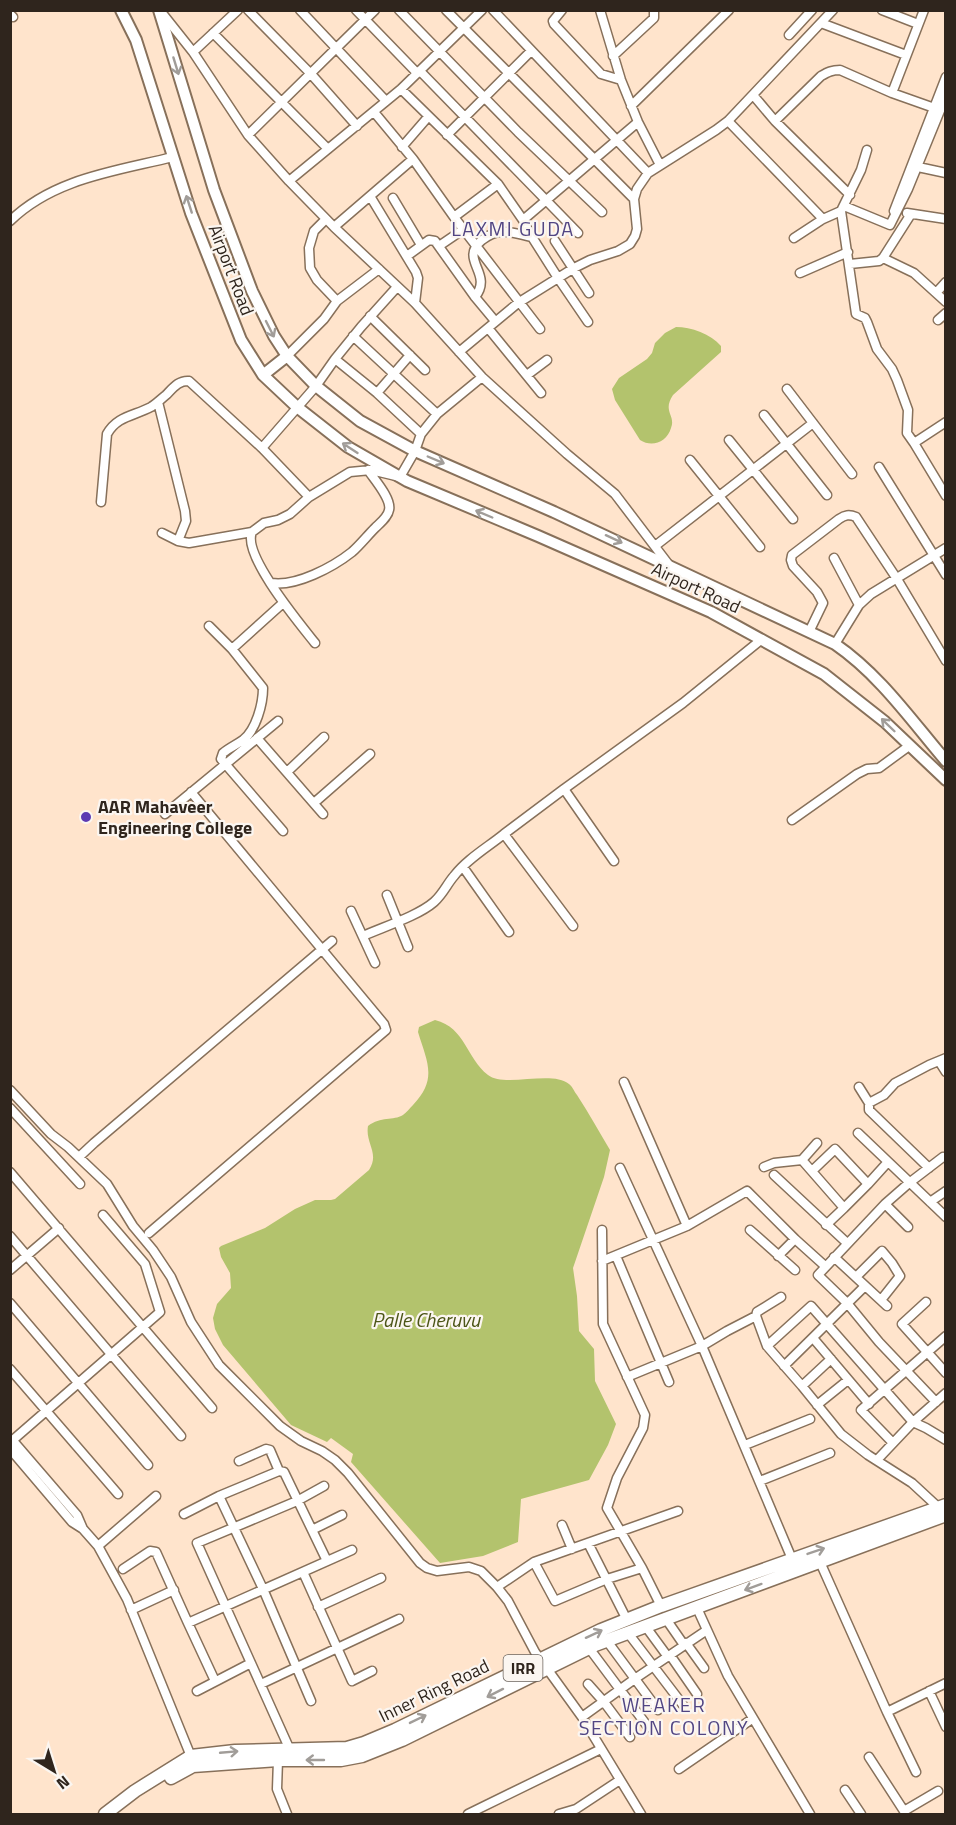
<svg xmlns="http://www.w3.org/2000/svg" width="956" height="1825" font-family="'Titillium Web',sans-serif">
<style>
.water{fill:#b3c36d}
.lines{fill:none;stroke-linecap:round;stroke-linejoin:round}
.minor-casing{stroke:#87705a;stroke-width:11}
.major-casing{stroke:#87705a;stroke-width:14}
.highway-casing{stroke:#87705a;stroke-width:15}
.minor{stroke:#fff;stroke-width:8}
.major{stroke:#fff;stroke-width:10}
.highway{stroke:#fff;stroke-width:12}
.oneway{stroke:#a19d99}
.poi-dot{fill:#5c3ab2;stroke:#fbf6f1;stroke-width:2}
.labels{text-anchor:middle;stroke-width:4.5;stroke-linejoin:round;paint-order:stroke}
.shield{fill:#fbf6f1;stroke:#6c645d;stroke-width:1.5}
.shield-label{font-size:16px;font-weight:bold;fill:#2f251d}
.street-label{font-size:18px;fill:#2f251d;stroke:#fbf6f1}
.poi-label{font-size:18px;font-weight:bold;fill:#2f251d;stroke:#fbf6f1;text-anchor:start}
.neighbourhood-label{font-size:20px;letter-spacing:1.5px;fill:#514583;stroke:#fbf6f1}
.water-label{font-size:20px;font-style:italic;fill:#4d5618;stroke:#fbf6f1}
</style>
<rect width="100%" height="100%" fill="#ffe4cc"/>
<path class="water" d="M676 327C691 327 711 334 721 346V352L673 395C662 412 676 415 671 428 667 442 652 448 640 440L615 400 612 389 619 378 647 359 652 353 655 343 665 333Z
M435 1020C466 1028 466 1058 488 1075 504 1088 552 1070 569 1084 572 1086 574 1091 577 1095 589 1113 599 1132 610 1150L604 1177 573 1268 577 1296 579 1331 594 1349 595 1381 616 1424 608 1445 589 1480 521 1499 518 1542 483 1556 440 1563 351 1462 353 1454 331 1438 327 1442 291 1425 223 1345 215 1329 213 1318 217 1304 231 1288 230 1273 221 1257 219 1248 221 1246 265 1228 295 1209 315 1200H331L335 1199 369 1170C380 1153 365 1143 368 1126 381 1116 393 1121 403 1115 406 1113 410 1108 413 1105 438 1079 427 1062 418 1032L419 1027Z"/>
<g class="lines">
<defs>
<path id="minor" d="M248 10 311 74 357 126
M300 10 386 101
M356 10 417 73
M399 10 518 132 602 212
M446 10 634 199
M493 10 648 173
M562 10 553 21 554 24 601 74 621 80
M600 10 621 80 638 122 660 165
M882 10 918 24
M162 13 193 52 248 135 289 181 334 227 415 303 482 377 567 454 615 494 669 565
M10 14 13 17
M821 23 906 55
M213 33 328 149
M789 35 812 10
M193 52 238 10
M613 56 654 18V10
M420 71 578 233
M401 89 498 184 523 220 532 237 558 278 588 322
M892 93 924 10
M753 95 775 121 850 195
M631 106 729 10
M374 112 413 159 454 217 540 329
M728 121 823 219
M775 121 821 76C828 72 832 70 840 70L892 93 940 110
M248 135 375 10
M447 135 531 51
M402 147 428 117
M867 150 861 170 841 211 856 314 865 318 867 322 877 349 892 369 897 380 908 410 907 433 914 443
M918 167 946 173
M289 181 401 89 482 10
M370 196 416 272 418 278 415 303
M393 198 421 245
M844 206 890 225 908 189 946 96
M894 211 946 77
M907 213 946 219
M454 217 498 184
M326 219 314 231 309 248 310 268 317 280 337 301
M523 220 638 122
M10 221C54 178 117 171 173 157
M334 227 413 159
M794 238 823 219 841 211
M555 241 589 293
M439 246 464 229
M407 256 429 240 435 241 475 297 495 321
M883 258 914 273 946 302
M850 264 879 261 883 258 911 214
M800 273 848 252
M936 293 946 282
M475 297C494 273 458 260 482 240 500 226 512 233 532 237
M370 316 425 370
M938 320 946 313
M488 328 541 393
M353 336 437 414
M459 352 518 303 574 268 590 260 618 251 630 244 635 236 637 229 634 199 637 189 648 173 716 130 728 121 833 10
M287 356 324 319 337 301 379 269
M335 359 377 393 421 434
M527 375 547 360
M787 389 852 474
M377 393 410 355
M158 402 185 511 186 521 178 541
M764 415 827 495
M946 422 914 443 946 496
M729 440 793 519
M262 448 316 386 335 359 361 327 397 287
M690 460 760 547
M879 467 946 575
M101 502 107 434C117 416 134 416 151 407 156 404 161 399 166 395 173 388 179 380 189 381L262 448 309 497
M252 532C242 555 300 624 315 643
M162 533 178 541 189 543 252 532 264 523 278 520 290 514 309 497 350 472 371 470 400 477 415 451 421 434 437 414 482 377
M655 546 813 423
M834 558 859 605
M271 583C296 587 333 567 352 552 360 545 367 536 375 528 380 523 388 517 389 510 392 499 374 479 368 470
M209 626 232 649 263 688C263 704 256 730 243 740 236 745 229 748 223 753L221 759 283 831
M809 632 823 603 817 592 793 566 791 560 792 555 839 519C845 515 849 514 856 517L897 579 946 661
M835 644 859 605 871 594 946 548
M232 649 283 603
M257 738 323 814
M287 772 324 737
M564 789 504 834 573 926
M314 803 370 754
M165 814 278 721
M792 820 857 774 867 769 879 768 909 746
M614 861 564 789 683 703 762 639
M463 867 509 932
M387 895 408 947
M351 911 375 963
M363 936C383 927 418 916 434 902 443 894 447 884 454 876 467 859 488 847 504 834
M939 1061 946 1072
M624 1082 687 1226
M859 1087 869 1103
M10 1090 51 1134 68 1147 107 1184 133 1226 153 1250 171 1277 191 1322 219 1365 280 1426 301 1441 322 1451 335 1460 348 1473 420 1563 427 1568 437 1571 469 1567 481 1571 497 1587 508 1601 535 1652 582 1717 641 1814
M10 1108 80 1184
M858 1133 946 1217
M79 1157 94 1143 332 941
M802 1160 844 1208 868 1184
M764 1167 774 1163 802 1160 817 1143
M620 1168 702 1346 627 1377
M929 1168 869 1110V1103L884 1095 895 1083 929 1065 946 1058
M812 1171 835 1149 868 1184 887 1163
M10 1172 212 1408
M774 1175 847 1243
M930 1202 946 1191
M885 1204 908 1227
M826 1225 844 1208
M602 1230 603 1324 645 1415 643 1428 617 1478 607 1508 642 1568 661 1606
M750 1230 795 1270
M149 1233 386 1030 384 1024 191 792
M10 1236 181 1436
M795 1239 825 1266
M616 1256 669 1382
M834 1257 887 1306
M602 1261 687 1226 747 1191 795 1239 778 1256
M10 1270 59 1228
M856 1277 882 1251 892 1263 900 1276 881 1300
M926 1302 902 1324 946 1373
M10 1303 148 1465
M756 1316 757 1312 781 1297
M813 1338 869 1404
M767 1346 811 1306 913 1422 926 1428 946 1440
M784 1366 865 1286
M10 1369 118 1494
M802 1386 831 1359
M936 1402 879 1342 847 1303 818 1275 885 1204 909 1183 943 1157
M817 1405 848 1380
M14 1439 160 1312 145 1264 103 1215
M15 1443 77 1515 83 1529
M893 1443 861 1410 946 1336
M745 1445 810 1419
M10 1449 72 1522 83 1529 98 1546 127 1599 192 1759
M877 1460 913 1422 946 1393
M239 1461 266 1449 270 1450 279 1471
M760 1481 830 1453
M219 1496 279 1471 284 1472 327 1561
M184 1514 219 1496 263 1589 311 1701
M562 1525 572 1549
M312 1530 342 1515
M588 1543 627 1620
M98 1546 156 1496
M792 1559 702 1346 727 1331 756 1316 767 1346 802 1386 841 1434 868 1455 912 1483 939 1508
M820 1562 887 1712 916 1772
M642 1568 607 1579 555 1601 534 1562 678 1511
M123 1569 150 1551 156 1552 188 1623 352 1550
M303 1572 352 1681 372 1671
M497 1587 534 1562
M318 1607 381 1578
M697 1608 728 1676 810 1814
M131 1610 174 1590
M666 1619 684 1645
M188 1623 215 1681
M646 1627 668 1657
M628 1633 683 1705
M607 1641 658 1710
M686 1643 704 1668
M589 1648 648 1727
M670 1655 697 1694
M261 1684 399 1619
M588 1684 604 1702 630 1737
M197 1691 251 1663
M929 1691 946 1727
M887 1712 946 1683
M582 1717 636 1678 707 1630
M869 1757 904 1811 938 1791
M679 1769 752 1719
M845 1790 861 1814
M287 1814 277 1789 278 1760 290 1750 197 1543 297 1501 324 1486
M468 1814 601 1749
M559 1814 576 1809 620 1780"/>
<path id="major" d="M121 10 136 40 191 213 241 340 263 375 297 407 348 447 407 481 538 536 711 612 824 674 885 722 946 780
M159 10 214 190 252 291 274 336 287 356 316 386 360 421 415 451 554 512 835 644C880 675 911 720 946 761
M263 375 287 356"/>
<path id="highway" d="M171 1778 193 1766 278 1760H341L362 1756 402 1740 595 1645 946 1515
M105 1814 135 1791 191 1756 235 1751 347 1748 364 1743 395 1730 601 1630 661 1606 946 1505"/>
</defs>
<use href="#minor" class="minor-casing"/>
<use href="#major" class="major-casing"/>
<use href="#highway" class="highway-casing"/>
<use href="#minor" class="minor"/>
<use href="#major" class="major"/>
<use href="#highway" class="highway"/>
</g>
<defs><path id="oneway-shaft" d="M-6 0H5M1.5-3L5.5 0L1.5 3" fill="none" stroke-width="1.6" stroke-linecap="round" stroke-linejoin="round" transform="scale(1.5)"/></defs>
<g class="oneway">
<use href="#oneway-shaft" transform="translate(176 66) rotate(73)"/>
<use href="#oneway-shaft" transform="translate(189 204) rotate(-108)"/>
<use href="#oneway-shaft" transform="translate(270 329) rotate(63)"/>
<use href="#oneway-shaft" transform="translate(350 448) rotate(-147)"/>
<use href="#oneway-shaft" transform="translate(436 460) rotate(23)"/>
<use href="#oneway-shaft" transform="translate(484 514) rotate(-157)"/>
<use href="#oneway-shaft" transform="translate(614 539) rotate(25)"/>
<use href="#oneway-shaft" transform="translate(888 725) rotate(-136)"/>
<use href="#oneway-shaft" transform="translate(816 1551) rotate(-19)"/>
<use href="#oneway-shaft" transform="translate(753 1587) rotate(160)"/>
<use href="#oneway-shaft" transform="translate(594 1634) rotate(-25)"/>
<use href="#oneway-shaft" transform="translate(495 1693) rotate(153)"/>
<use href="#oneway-shaft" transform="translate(418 1719) rotate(-26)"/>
<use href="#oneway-shaft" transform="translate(229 1752) rotate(-5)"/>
<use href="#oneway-shaft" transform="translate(315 1760) rotate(180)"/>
</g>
<circle class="poi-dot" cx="86" cy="817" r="6"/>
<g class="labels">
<rect class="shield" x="503.5" y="1655" width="39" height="26" rx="4.5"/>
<g class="shield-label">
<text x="523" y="1674">IRR</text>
</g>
<g class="street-label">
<text transform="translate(231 270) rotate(69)" y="6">Airport Road</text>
<text transform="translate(696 588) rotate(25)" y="6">Airport Road</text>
<text transform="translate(434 1691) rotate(-26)" y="6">Inner Ring Road</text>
</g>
<g class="poi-label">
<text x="98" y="813">AAR Mahaveer<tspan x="98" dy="21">Engineering College</tspan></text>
</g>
<g class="neighbourhood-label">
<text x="513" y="236">LAXMI GUDA</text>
<text x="664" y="1712">WEAKER<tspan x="664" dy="23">SECTION COLONY</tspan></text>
</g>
<g class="water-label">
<text x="426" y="1327">Palle Cheruvu</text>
</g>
</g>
<rect width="956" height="1825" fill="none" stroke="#2f251d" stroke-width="24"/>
<g transform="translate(54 1771) rotate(142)" stroke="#fbf6f1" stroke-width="4.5" paint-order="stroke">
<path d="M0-4.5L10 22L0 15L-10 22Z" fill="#2f251d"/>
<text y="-9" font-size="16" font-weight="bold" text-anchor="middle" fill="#2f251d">N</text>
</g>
</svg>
